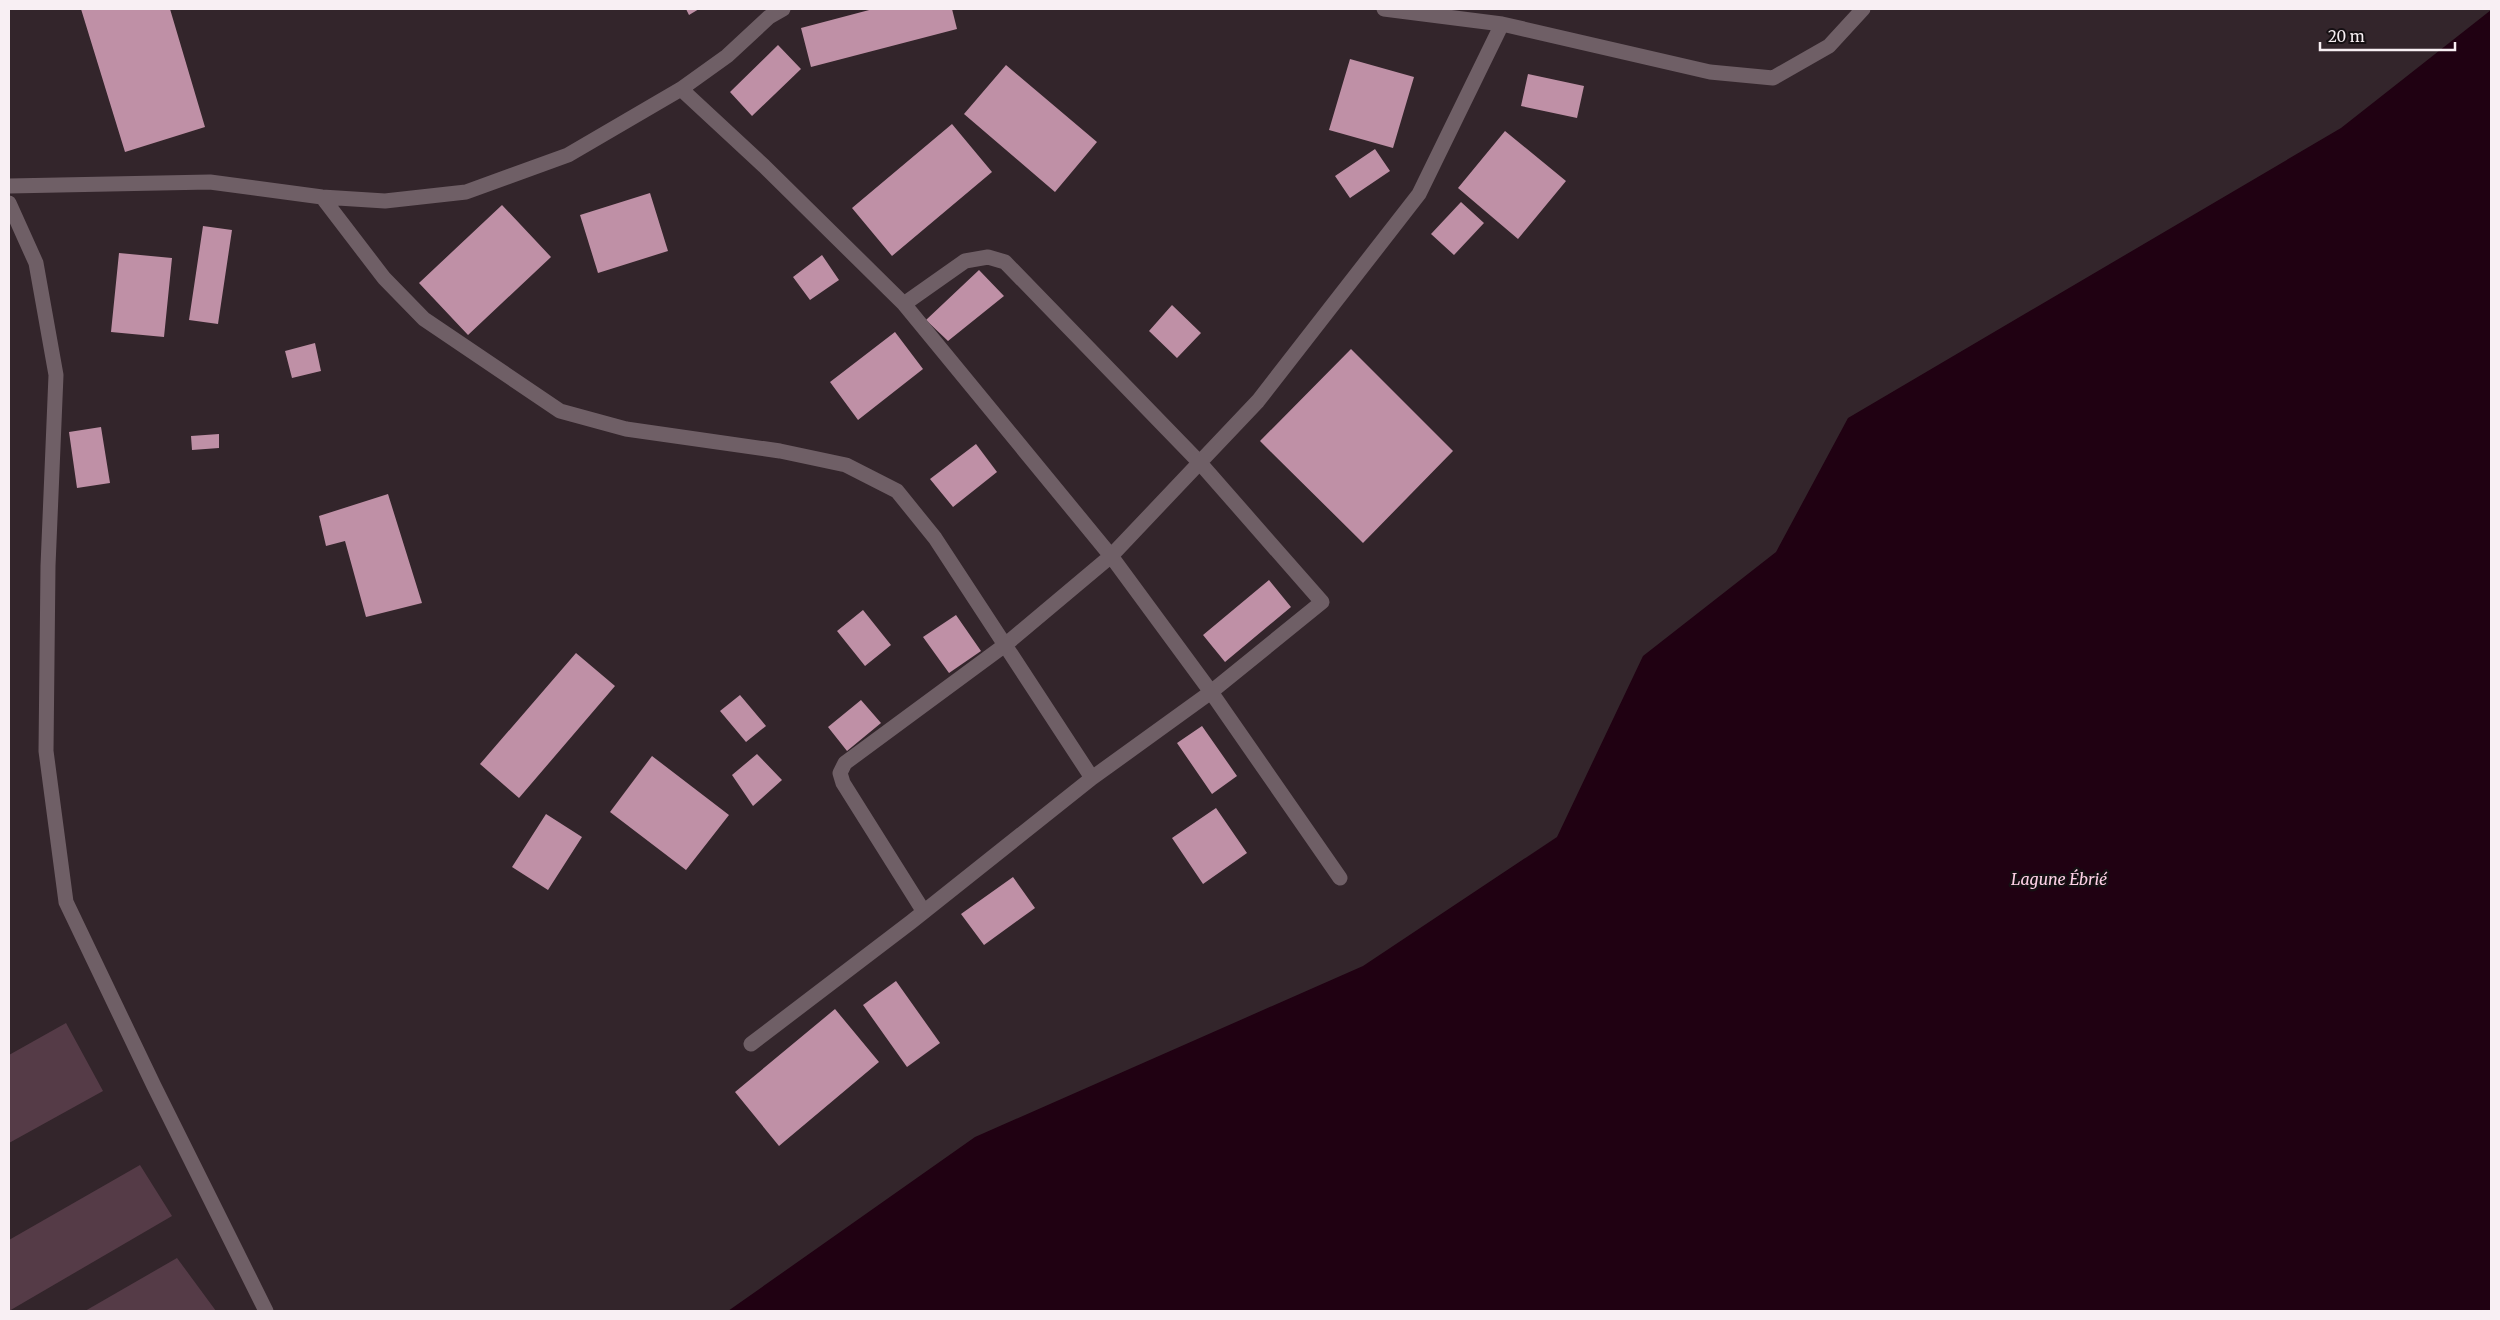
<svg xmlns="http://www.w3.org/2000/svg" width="2500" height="1320" font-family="Merriweather,serif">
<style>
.green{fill:#553b47}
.water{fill:#200112}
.building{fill:#bf90a6}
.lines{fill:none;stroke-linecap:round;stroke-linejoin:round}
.minor{stroke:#6f5f66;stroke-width:15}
.labels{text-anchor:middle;stroke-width:5;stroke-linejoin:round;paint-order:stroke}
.water-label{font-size:16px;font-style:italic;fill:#fdd0e5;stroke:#161013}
</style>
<rect width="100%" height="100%" fill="#33252b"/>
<path class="green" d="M66 1023 103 1091 9 1143V1055Z
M140 1165 172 1216 9 1311V1240Z
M177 1258 216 1311H85Z"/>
<path class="water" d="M2491 10V1311H728L975 1137 1363 966 1557 837 1643 656 1776 552 1848 418 2341 128Z"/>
<path class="building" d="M81 9H170L205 127 125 152Z
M686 9H699L689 15Z
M873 9H952L957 29 811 67 801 28Z
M778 45 801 69 752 116 730 92Z
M1350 59 1414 77 1393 148 1329 130Z
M1006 65 1097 142 1055 192 964 114Z
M1528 74 1584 86 1577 118 1521 106Z
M952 124 992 172 892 256 852 208Z
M1505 131 1566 181 1518 239 1458 188Z
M1375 149 1390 171 1350 198 1335 176Z
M650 193 668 251 598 273 580 215Z
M1461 202 1484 223 1454 255 1431 234Z
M502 205 551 257 468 335 419 283Z
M203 226 232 230 218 324 189 320Z
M119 253 172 258 164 337 111 332Z
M822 255 839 280 810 300 793 277Z
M979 270 1004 296 948 341 926 320Z
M1172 305 1201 333 1177 358 1149 331Z
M895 332 923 369 858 420 830 382Z
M315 343 321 371 292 378 285 351Z
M1351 349 1453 451 1363 543 1260 441Z
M101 427 110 483 77 488 69 432Z
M219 434V448L192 450 191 436Z
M976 444 997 472 953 507 930 479Z
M388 494 422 603 366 617 345 541 326 546 319 516Z
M1269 580 1291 607 1225 662 1203 635Z
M863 610 891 645 865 666 837 631Z
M956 615 981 651 949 673 923 637Z
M576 653 615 686 519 798 480 764Z
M740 695 766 726 746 742 720 711Z
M861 700 881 723 847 751 828 727Z
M1202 726 1237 776 1212 794 1177 743Z
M757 754 782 780 753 806 732 775Z
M652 756 729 815 686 870 610 812Z
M1216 808 1247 853 1203 884 1172 838Z
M546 814 582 837 548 890 512 867Z
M1013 877 1035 908 984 945 961 914Z
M896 981 940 1043 907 1067 863 1005Z
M835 1009 879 1062 779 1146 735 1092Z"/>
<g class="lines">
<path class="minor" d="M1384 9 1502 24 1710 72 1773 78 1829 46 1863 9
M681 89 764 166 904 304 1111 556 1211 692 1340 878
M9 186 210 182 322 197 385 201 466 192 568 155 681 89 727 56 769 17 783 9
M322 197 384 278 424 319 560 411 626 429 780 451 846 465 897 491 935 538 1092 778
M9 203 36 263 56 375 48 566 46 751 66 902 154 1086 266 1311
M924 912 843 783 840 773 845 763 1005 645 1111 556 1258 401 1419 194 1502 24
M751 1044 911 922 1092 778 1211 692 1322 602 1200 463 1005 262 988 257 965 261 904 304"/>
</g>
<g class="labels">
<g class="water-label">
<text x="2059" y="885">Lagune Ébrié</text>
</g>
</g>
<rect width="2500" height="1320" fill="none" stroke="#f8eff3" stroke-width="20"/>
<path d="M2320 42v8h135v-8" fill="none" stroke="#f8eff3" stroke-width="2.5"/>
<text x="2328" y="42" font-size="15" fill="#f8eff3" stroke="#161013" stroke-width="4" paint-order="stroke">20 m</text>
</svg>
